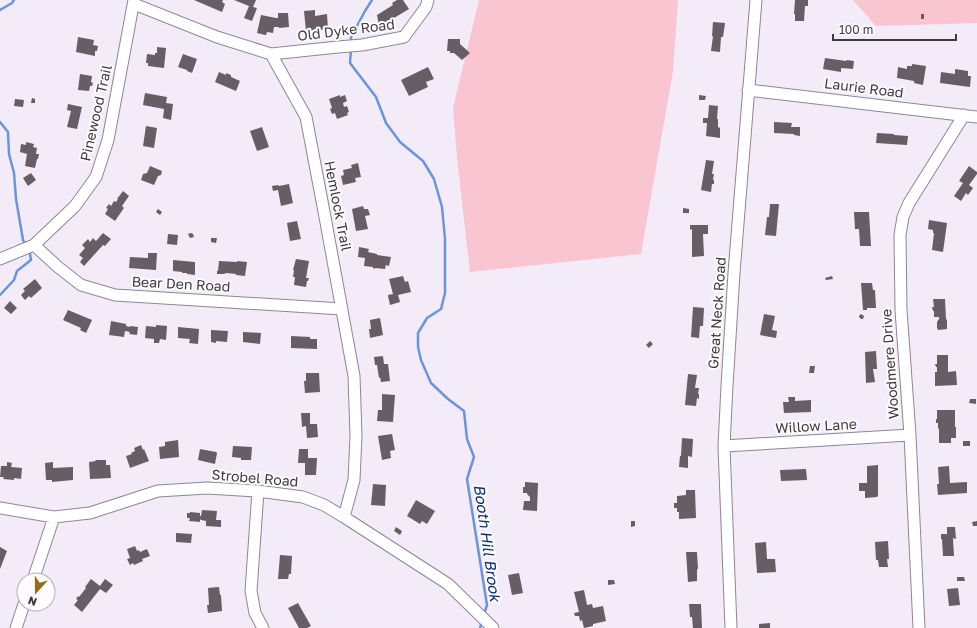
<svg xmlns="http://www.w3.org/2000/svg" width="977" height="628" font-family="'Golos Text',sans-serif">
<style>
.green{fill:#f9c5d0}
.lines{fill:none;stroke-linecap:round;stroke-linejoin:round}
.stream{stroke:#6a95dd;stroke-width:2.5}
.building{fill:#685d64}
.minor-casing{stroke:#8e8792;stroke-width:13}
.minor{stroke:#fff;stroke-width:11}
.labels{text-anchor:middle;stroke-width:4;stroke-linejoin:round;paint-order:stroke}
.street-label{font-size:14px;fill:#3e3b40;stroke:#fdfbfe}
.water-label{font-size:15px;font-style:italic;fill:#092f6e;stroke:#fdfbfe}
</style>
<rect width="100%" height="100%" fill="#f3ebf8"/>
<path class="green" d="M479 0H678L673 71 641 254 470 272 457 158 453 108Z
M853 0H977V23L876 26Z"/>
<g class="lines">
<path class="stream" d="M0 10 12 3 14 0
M351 42V37L365 11 372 0
M351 49 350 63 376 97 386 123 400 142 423 161 434 179 442 207 445 239V293L441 309 427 318 418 333V347L421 360 431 383 448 399 464 411 467 439 474 457 467 479 487 605 484 614
M0 122 8 132 9 154 14 173 16 199 23 240 25 244
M0 295 14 280 17 271 31 260 30 254 29 251
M480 628 482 621"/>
</g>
<path class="building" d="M194 0H223L222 2 225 4 222 12Z
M234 0H256L253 7 257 8 252 21 244 18 249 6Z
M397 0H403L409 9 389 21V24L379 26 377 15 393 5 392 3Z
M795 0H808V6H805L804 21H795V14H794Z
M315 10V16L327 14 328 29 306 31 304 11Z
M278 13H288L289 27 279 28V27H274L273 33 267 32 266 35H265L257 33 261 15 276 18H278Z
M921 14H924V19H921Z
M713 22 725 23 723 37H721L720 52 711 51 713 36H712Z
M78 37 94 40 93 45 98 46 97 51H95V56L76 52Z
M448 39H460V44L470 53 462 60 454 53H450V51H447Z
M157 47 166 48 164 68 148 66V63H146L147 54 155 55V53H157Z
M183 54 197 59 192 73 187 71V70L178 67Z
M825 58 846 61 847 60 854 61 853 69 841 68V72L823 69Z
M912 64 926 66 923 85 914 83V81L897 78 898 67 907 69V66H912Z
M428 67 434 79 426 82 428 87 409 96 401 80Z
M955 69 968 71V76H971L970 87 940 83 941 72 955 74Z
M219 72 226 75V73L231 75V77L240 81 236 91 215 82Z
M80 74 92 76 91 82 93 83 92 86H90L89 91 78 90Z
M145 93 167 97 166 103 173 104 171 120 163 118 164 109 143 105Z
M340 95V97L345 95 347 101 343 103 344 107 347 106 349 112 347 113 348 115 337 119 335 113 332 114 330 109 332 108 329 99Z
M699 95 706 96 705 100H699Z
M32 98 35 99V103H31Z
M15 99 24 100 23 107 14 106Z
M68 104 82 107 77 129 67 127 71 111 67 110Z
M709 105 718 106 717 119H718V127L720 128V138L706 136 707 123H703V118H708Z
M774 122 792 123 791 127H800V136L794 135V134L774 133Z
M146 126 157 128 154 148 143 146Z
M262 127 269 147 257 151 250 131Z
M877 133 894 134V135L908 136 907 145 876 143Z
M26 142 34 144 33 147 37 148 36 154H39L38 159H37L35 168 25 166 27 154 20 152 21 144 26 145Z
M706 160 714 161 712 174H714L713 180H714V184H712L711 192 701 190Z
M358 163 361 177 355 178 356 182 343 185 341 176 344 175 343 170 352 168 351 165Z
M150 166 162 171 161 175 158 176 154 185 141 180 143 174 147 173Z
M969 166 977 172V174L969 185 973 188 968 195 966 193 961 201 954 196 963 183 959 181Z
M31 173 36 180 28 186 23 178Z
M289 184 293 203 281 206 278 190 273 191 272 186 278 185 279 186Z
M123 191 129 196 122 206 124 208 115 221 105 214 108 209 106 208 109 204 111 206 114 201 116 202 118 199H117Z
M770 204H779L776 236 765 235 767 217H769Z
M363 206 364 209H368L370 215 365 216 368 229 356 231 352 209Z
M683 208 689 209V213H683Z
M158 209 162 212 160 215 156 212Z
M854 212H869L871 246H860L859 229H855Z
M929 220 947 223 943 252 932 250 934 233H933V230L928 229Z
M297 221 301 239 290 241 287 223Z
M690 225H708V234H703L704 256 692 257V229L690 230Z
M103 233 111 239 105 246 103 245 84 266 80 262 83 258 79 255 85 248 82 245 88 239 90 242 93 238 96 241Z
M191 233 193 234 194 237 190 238 188 234Z
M168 234 178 235 177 245 167 244Z
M211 238H217L216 243 211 242Z
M359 247 369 249 368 252 377 254V255L391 257 389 266 386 265 385 269 375 268V269L373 268V267L364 266 365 258 358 257Z
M148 253H157L156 270 129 268 130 257 148 258Z
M296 259 309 261 306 278H309L308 281H307L306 287 294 285 295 277H293L294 270H293Z
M173 260 195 262V275L187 274V273H182V272L173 271Z
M219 261 237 262V261L247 262 245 276 236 275V274L226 273 224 274H217V271H218Z
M403 276 405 282 408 281 411 292 398 295 400 302 390 305 388 296V295L393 294 389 279Z
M832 276 833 279 826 280 825 278Z
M35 279 42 288 31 298 29 296 25 300 21 295 25 291 23 289Z
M861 283H872L873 290H875L876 308H867V310H863Z
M933 299H945L946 319 947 320V329L938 330 937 328V322L939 319V317H934V311H933L932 307H934Z
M10 301 17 308 11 314 4 308Z
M693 307 704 308 703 326H700L699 338 691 337Z
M68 310 92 320 86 333 80 330 81 328 63 320Z
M764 314 775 316 772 330 777 331 776 338 760 335Z
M861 314 864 316 863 319H861L859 317V316Z
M380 318 383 335 370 338 369 329H371L370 320Z
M111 321 126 324V326L130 327V326L138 327 137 335 129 334 130 332 125 331 124 337 109 335Z
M156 325 167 326 166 340 160 339 159 343H154V339L145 338 146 326 156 327Z
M178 327 199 329 198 344 189 343 190 339 178 338Z
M211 330 228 331 227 342 216 341V343L211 342Z
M243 332 261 333 260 344 243 342Z
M291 336 310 337V339H317V349L291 348Z
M650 341 653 344 649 348 646 345Z
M876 351 877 369H873L875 382 866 383 865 352Z
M937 355H948V372L956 371 957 385 935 386V372H937V367H936L935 364H937Z
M383 356 384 364H388L390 381 381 382 380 377 379 378 377 365H375L374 357Z
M810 366H815L814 373H809Z
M306 373H319L320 392 305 393 304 381H306Z
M688 374 697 375 695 388H699L698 394H699V399L697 398 696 406 685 405Z
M382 394 395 395 393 422 377 421 378 410H382Z
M788 397H795V401L811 400V412L784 413 783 402H789Z
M970 399H976V404L969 403Z
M937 410H955V427H956V438H951V443H939V429L938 428V423H936V419H937Z
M301 413H310V424H317L318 437 307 438 306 426 302 427Z
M392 434 395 450 390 451 391 458 382 460 378 436Z
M682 438 693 439 692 457 688 456V468L679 467 680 456H681Z
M178 440 179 457 160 459 159 447 165 446V442Z
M963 441H970V446H963Z
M141 445 143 450 144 449 149 461 130 468 126 456 132 454 131 453 135 451 134 448Z
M233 446 252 447 251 460H241V458L232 457Z
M200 449 216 452 217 453 215 464 198 460Z
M299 449H308V458H317L316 475H305V463H298Z
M95 460H106V465H110L111 478 90 479 89 462 96 461Z
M7 462 12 463 11 467 22 468 21 479 14 478V480L3 479 4 477H0L1 466H7Z
M53 462V468L73 467V480L52 482V480H46L45 463Z
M878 465V496L877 497 865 498V491H859V483H867V466Z
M949 466 950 483 967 482V493L938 495 937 484H939L938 467Z
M806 469 807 480 781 481 780 470Z
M525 482 538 483 537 511 523 510 524 501H530V497L527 494V493H523V487H525Z
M373 484 386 485 385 506 371 505Z
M686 490H695L696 518 679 519V512H677V508H674V503H677V496L686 495Z
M416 500 435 511 427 524 422 521 420 524 407 516Z
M202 510 217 511 216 520H221V527L206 526V521L201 520 200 519V522L189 521 190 518H187V513H190V512L200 513V516H201Z
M631 521H635V526L631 527Z
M977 521V526H973L972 522Z
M396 527 402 531 400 535 394 531Z
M947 527H955L956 539 953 538 954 556H943L942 539H941V534H947Z
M176 533 192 534 191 543 176 542Z
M888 541 889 559H887L888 567H879L878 560H876L875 542Z
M766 542 767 559H775L776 572 757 573 755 543Z
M135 546 137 551 139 550 140 552 147 549 150 556 142 559 143 561 134 565 133 563 130 565 127 559 130 558 127 549Z
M0 547 7 551 0 569Z
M686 552H697L698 569H697V581L688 582Z
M280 555 292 556 291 574H289L288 579H278Z
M519 573 523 593 512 595 508 575Z
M957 577H964L965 581H957Z
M91 579 100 586 105 579 113 585 106 593 100 589 82 612 74 605 78 600 76 599 78 596 79 597 86 588 85 587Z
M608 580H614L615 584 608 585Z
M219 587 220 595H221L222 611 208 613 207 605H209L208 588Z
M958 588 960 605 949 606 947 589Z
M584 590 587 605 592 604 593 608 603 606 606 621 593 624V626L584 628 582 620 580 621 579 616H575L574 613 579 612 574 592Z
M298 603 311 626 307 628H299L288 608Z
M689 604H701L702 628H693L692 617H690Z
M770 623V628H759V624Z"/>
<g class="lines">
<defs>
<path id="minor" d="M134 4 217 37 271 54 306 117 325 217 354 376 356 436 354 480 344 517
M271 54 338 47 362 45 404 37 426 7 428 0
M748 90 977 117
M34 245 58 267 81 285 115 295 342 309
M0 259 34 245 75 206 96 177 108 140 134 0
M724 446 910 435
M258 491 251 591 255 613 263 628
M0 508 54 517 90 513 158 491 207 488 258 491 303 497 324 505 344 517 448 584 493 628
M33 580 54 517
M16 628 24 604
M731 628 724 446 727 386 734 273 756 0
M919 628 910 435 901 310 900 235 903 217 909 203 964 115"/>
</defs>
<use href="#minor" class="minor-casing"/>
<use href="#minor" class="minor"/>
</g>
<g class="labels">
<g class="street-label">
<text transform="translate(346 30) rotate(-7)" y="5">Old Dyke Road</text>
<text transform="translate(864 88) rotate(7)" y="5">Laurie Road</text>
<text transform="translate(96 113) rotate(-77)" y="5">Pinewood Trail</text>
<text transform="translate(338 206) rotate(79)" y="5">Hemlock Trail</text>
<text transform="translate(181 284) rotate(3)" y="5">Bear Den Road</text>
<text transform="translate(717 313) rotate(-86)" y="5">Great Neck Road</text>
<text transform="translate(890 364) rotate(-94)" y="5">Woodmere Drive</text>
<text transform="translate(816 426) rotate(-3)" y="5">Willow Lane</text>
<text transform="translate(255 478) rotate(5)" y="5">Strobel Road</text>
</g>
<g class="water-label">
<text transform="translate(487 543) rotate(82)" y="5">Booth Hill Brook</text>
</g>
</g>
<g transform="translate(36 592) rotate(201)"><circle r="19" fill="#fdfbfe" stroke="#b1aeb2"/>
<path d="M0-3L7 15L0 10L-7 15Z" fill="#936c15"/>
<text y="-6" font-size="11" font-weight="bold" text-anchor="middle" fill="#3e3b40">N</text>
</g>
<path d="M833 34v6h123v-6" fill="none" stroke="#3e3b40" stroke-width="2"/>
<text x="839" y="34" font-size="12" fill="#3e3b40" stroke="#fdfbfe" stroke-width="3" paint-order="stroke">100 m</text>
</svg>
